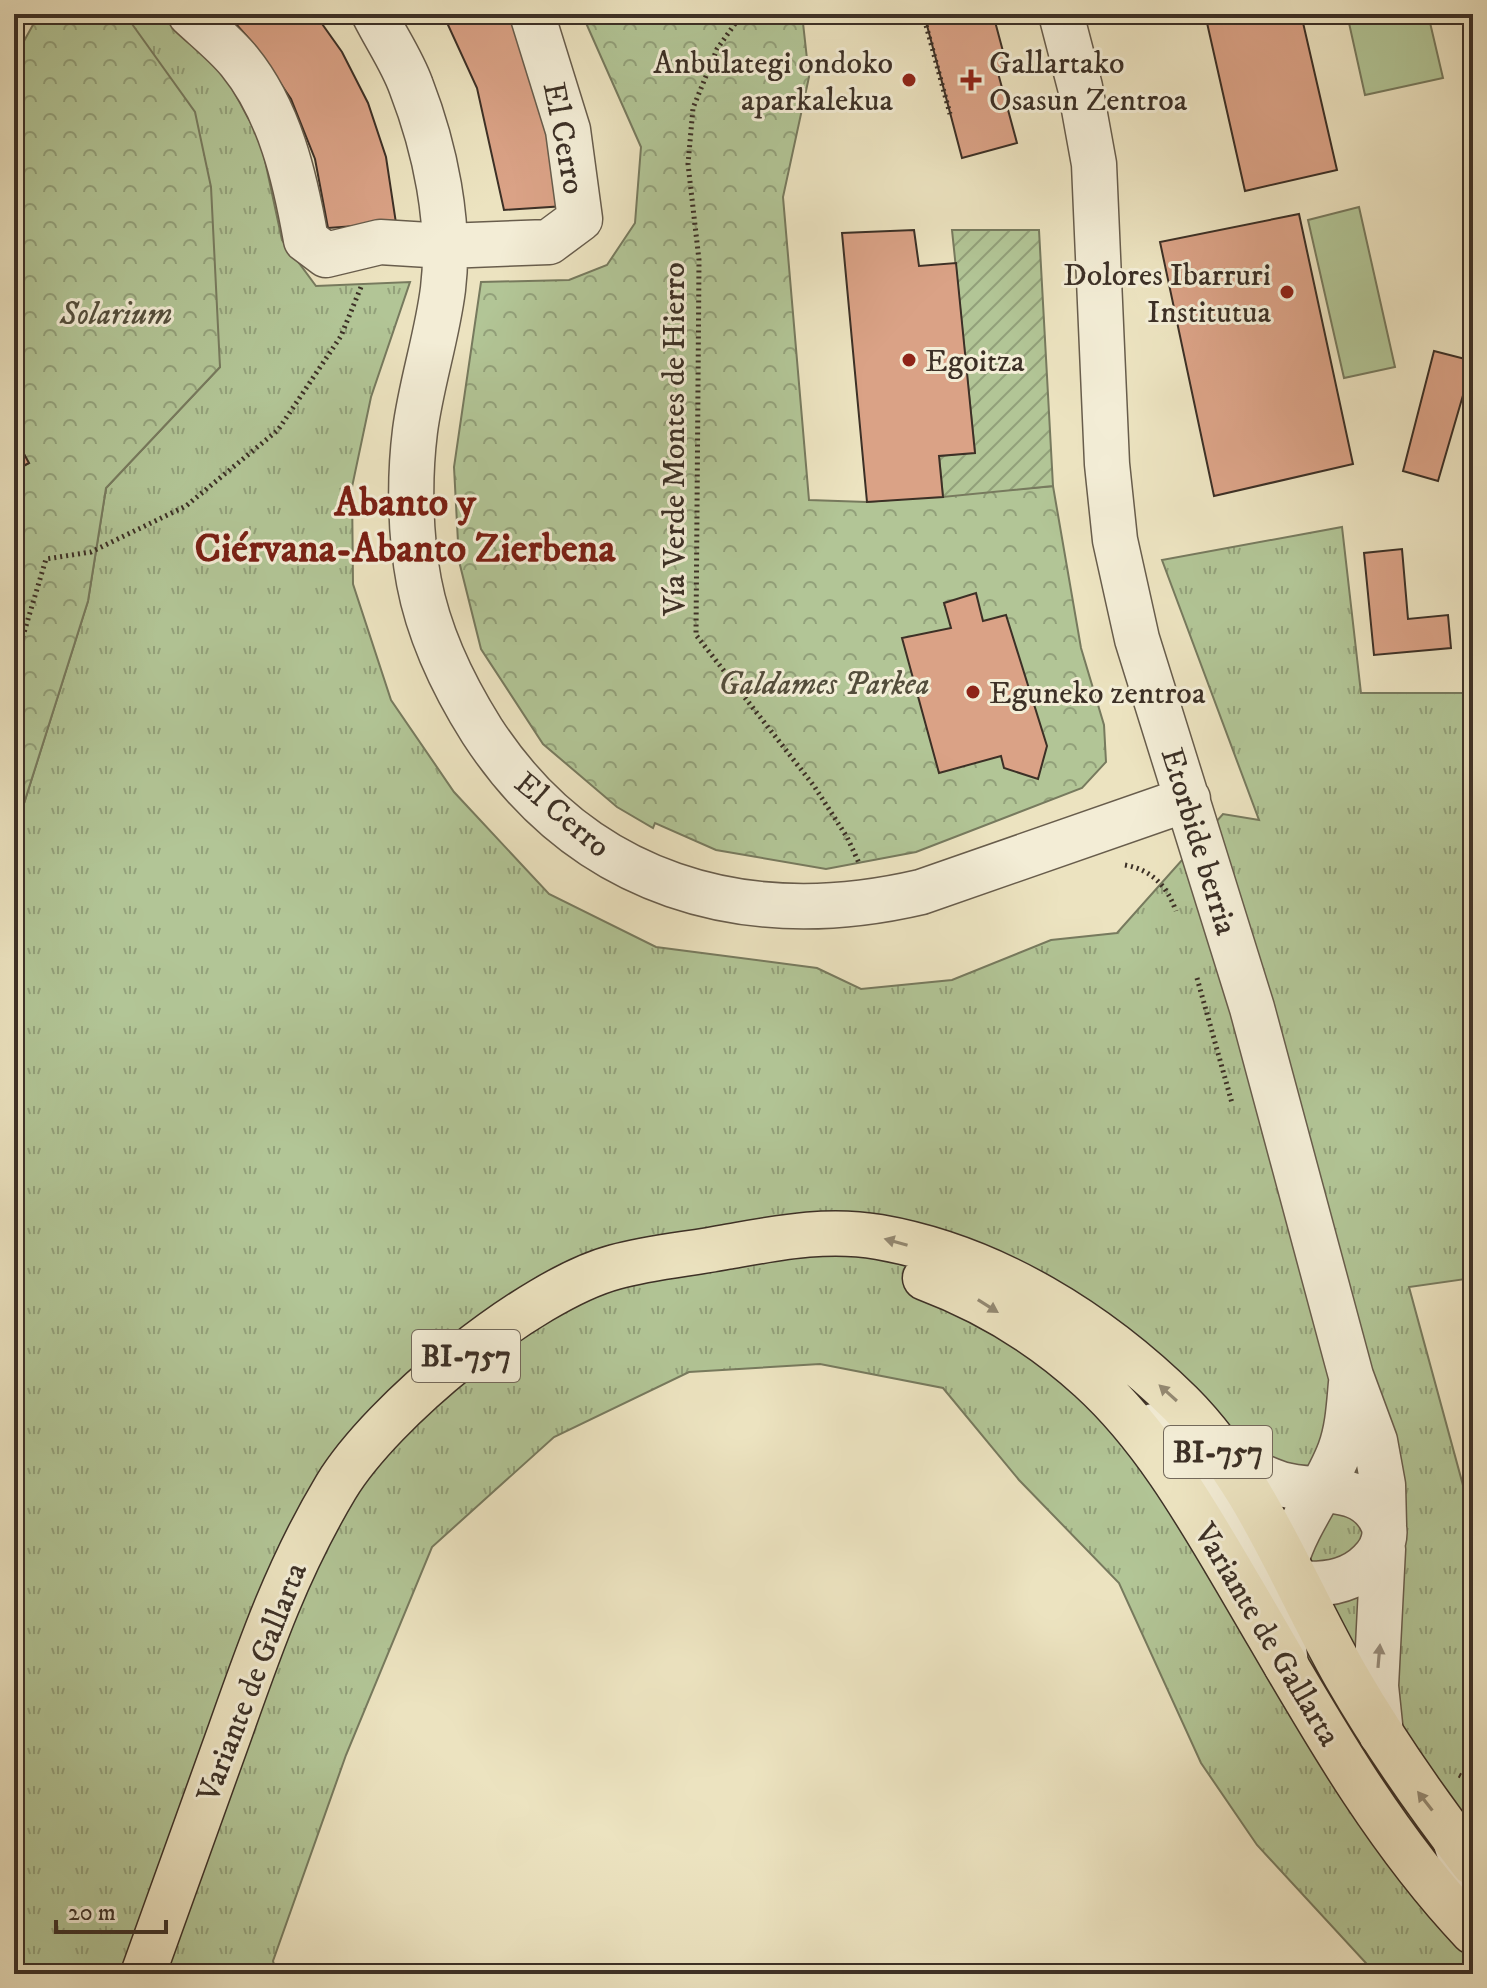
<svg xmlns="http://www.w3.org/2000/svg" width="1487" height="1988" font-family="'IM FELL DW Pica',serif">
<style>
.grass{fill:url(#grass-tufts);stroke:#777a5e;stroke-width:2}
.forest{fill:url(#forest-crowns);stroke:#777a5e;stroke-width:2}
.garden{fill:url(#garden-furrows);stroke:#777a5e;stroke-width:2}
.pitch{fill:#b2c596;stroke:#777a5e;stroke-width:2}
.building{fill:#daa286;stroke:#3c3026;stroke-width:2}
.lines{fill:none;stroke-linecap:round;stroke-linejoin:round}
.minor-casing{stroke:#685d4c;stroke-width:47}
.major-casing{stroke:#3c3026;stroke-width:47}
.path{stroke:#3c3026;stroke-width:5;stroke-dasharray:2 4;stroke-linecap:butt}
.minor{stroke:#f3edd6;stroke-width:44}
.major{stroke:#ece3c0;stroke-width:44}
.oneway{fill:#948a73}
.oneway2{fill:#988e7e}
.poi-dot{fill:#8f2418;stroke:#f3edd6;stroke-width:3}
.labels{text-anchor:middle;stroke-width:6;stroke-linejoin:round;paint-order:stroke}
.shield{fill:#f3edd6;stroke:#73695b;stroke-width:2}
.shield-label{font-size:30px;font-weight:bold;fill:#3c3026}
.poi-label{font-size:32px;fill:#3c3026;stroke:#f3edd6;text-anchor:start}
.street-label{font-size:32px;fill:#3c3026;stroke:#f3edd6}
.park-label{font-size:32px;font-style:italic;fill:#544e3c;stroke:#f3edd6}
.district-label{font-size:40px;font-weight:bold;fill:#7a1f14;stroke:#f3edd6}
</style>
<defs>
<pattern id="grass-tufts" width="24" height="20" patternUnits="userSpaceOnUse" patternTransform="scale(2)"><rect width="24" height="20" fill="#b2c596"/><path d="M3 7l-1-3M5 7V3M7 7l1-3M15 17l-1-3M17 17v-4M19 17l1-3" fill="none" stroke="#92a07a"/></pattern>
<pattern id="forest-crowns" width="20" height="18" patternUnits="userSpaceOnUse" patternTransform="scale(2)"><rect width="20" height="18" fill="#b2c596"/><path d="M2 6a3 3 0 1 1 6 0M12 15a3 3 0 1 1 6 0" fill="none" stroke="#92a07a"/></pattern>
<pattern id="garden-furrows" width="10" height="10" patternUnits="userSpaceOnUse" patternTransform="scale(2)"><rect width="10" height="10" fill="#b2c596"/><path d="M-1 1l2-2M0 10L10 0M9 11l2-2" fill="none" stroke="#92a07a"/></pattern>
</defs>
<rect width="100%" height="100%" fill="#ece3c0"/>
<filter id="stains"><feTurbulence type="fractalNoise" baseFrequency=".0025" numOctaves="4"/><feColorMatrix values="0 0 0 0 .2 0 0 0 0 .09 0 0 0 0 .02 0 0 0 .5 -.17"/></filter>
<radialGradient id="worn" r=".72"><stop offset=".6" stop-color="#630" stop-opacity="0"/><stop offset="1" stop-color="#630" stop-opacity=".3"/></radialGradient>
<path class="grass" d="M111 14H157L164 18 224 73 261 142 282 240 316 286 410 282 371 397 352 487 353 584 391 700 454 792 549 894 656 947 817 968 861 989 952 980 1051 940 1117 933 1223 814 1259 820 1162 560 1342 527 1361 693H1473V1278L1409 1287 1473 1522V1974H1376L1257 1845 1201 1763 1119 1583 1019 1480 943 1388 820 1364 689 1372 554 1437 432 1547 346 1755 273 1961 277 1974H14V835L88 601 106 488 220 367 132 24Z"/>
<path class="forest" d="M39 14H111L132 24 195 112 211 187 220 367 106 488 88 601 14 835V471L29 463 14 436V368L20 365 22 352 14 331V59Z
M582 14H802L809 77 783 197 809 500 867 502 1053 486 1081 648 1104 725 1106 762 1082 788 916 852 826 869 716 850 655 823 653 828 617 807 543 744 481 649 459 561 454 467 481 282 569 280 607 265 635 223 641 147Z"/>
<path class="garden" d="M952 230H1039L1053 486 943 497 939 456 975 452Z"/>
<path class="pitch" d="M1347 14H1428L1443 78 1365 95Z
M1359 207 1395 367 1344 378 1308 220Z"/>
<path class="building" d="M227 14H315L342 52 368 103 386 157 396 223 328 228 315 159 291 99 253 43Z
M443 14H518L565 206 504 210 477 88Z
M924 14H993L1008 70 998 73 1017 143 962 158Z
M1205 14H1301L1337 170 1245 191Z
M1299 214 1353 464 1214 496 1160 242Z
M914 230 919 266 956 263 975 453 939 456 943 497 867 502 842 233Z
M14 331 22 352 20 365 14 368Z
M1434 351 1473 361 1438 481 1403 471Z
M14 436 29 463 14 471Z
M1402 549 1408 619 1448 615 1451 648 1374 655 1364 553Z
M976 593 983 621 1006 615 1047 746 1038 779 1004 768 1001 756 939 773 902 638 951 628 944 603Z"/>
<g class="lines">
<defs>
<path id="minor" d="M190 14C206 29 225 44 239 61 280 111 295 178 306 240L326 255 380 242 445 246 549 242 580 219 568 130 532 14
M374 14C386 38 402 61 411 86 435 148 451 223 443 289 437 337 421 384 415 431 409 479 410 535 419 582 429 635 453 685 482 731 583 886 745 933 921 892L1188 799
M1061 14 1080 87 1094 164 1107 464 1115 540 1137 639 1252 1008 1351 1376 1375 1441 1383 1485 1384 1525
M1154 1426C1184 1451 1205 1483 1226 1516 1234 1529 1243 1553 1254 1563 1288 1591 1347 1592 1375 1557 1382 1549 1387 1535 1383 1524 1366 1481 1315 1494 1281 1484 1259 1477 1240 1466 1221 1455
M1286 1665C1282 1631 1276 1594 1286 1561 1298 1521 1326 1488 1340 1450 1348 1428 1349 1405 1351 1383
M1381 1734 1376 1686 1383 1549
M1455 1840 1473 1894"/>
<path id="major" d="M925 1278C986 1301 1042 1335 1090 1379 1154 1437 1199 1517 1242 1590 1312 1709 1378 1832 1473 1932
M143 1974C172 1893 201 1812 230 1732 261 1644 288 1567 336 1487 382 1411 529 1290 615 1267 651 1257 690 1254 726 1247 778 1238 826 1228 879 1237 994 1257 1099 1323 1181 1404 1256 1479 1294 1585 1346 1676 1384 1742 1426 1802 1473 1863"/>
</defs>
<use href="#minor" class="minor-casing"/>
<use href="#major" class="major-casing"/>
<path class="path" d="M742 14 717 49 693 108 688 164 699 260 696 635 814 786 847 837 859 863
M923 14 950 114
M14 666 46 559 91 552 186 506 278 430 341 336 361 287
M1125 865C1152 870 1167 886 1176 911
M1197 978 1232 1103
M1459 1775 1473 1782"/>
<use href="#minor" class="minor"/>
<use href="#major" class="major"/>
</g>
<defs><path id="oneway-solid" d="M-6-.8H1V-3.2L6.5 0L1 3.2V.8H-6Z" transform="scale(2)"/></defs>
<g class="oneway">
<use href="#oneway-solid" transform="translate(896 1242) rotate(-164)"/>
<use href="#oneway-solid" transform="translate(988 1306) rotate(32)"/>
<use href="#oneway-solid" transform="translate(1168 1393) rotate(-138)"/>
<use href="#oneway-solid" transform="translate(1425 1801) rotate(-128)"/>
</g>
<use class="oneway2" href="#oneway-solid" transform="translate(1379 1656) rotate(-85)"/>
<g class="poi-dot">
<circle cx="909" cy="80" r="8"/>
<path d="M967 68h8v8h8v8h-8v8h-8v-8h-8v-8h8z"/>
<circle cx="1287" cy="292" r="8"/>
<circle cx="909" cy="360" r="8"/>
<circle cx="973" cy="692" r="8"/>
</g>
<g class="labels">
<g class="shield">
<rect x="412" y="1330" width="108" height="52" rx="6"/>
<rect x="1164" y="1426" width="108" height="52" rx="6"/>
</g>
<g class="shield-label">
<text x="466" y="1366">BI-757</text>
<text x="1218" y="1462">BI-757</text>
</g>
<g class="poi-label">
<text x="893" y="73" text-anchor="end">Anbulategi ondoko<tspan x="893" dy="37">aparkalekua</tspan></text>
<text x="989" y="73">Gallartako<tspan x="989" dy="37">Osasun Zentroa</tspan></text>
<text x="1271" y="285" text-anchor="end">Dolores Ibarruri<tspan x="1271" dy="37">Institutua</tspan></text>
<text x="925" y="371">Egoitza</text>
<text x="989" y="703">Eguneko zentroa</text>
</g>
<g class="street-label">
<text transform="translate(565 138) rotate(79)" y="11">El Cerro</text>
<text transform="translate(673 439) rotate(-90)" y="11">Vía Verde Montes de Hierro</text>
<text transform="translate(563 814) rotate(40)" y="11">El Cerro</text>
<text transform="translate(1200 841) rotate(73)" y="11">Etorbide berria</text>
<text transform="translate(1268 1634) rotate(59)" y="11">Variante de Gallarta</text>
<text transform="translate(251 1682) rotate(-69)" y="11">Variante de Gallarta</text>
</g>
<g class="park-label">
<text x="116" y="324">Solarium</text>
<text x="824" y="694">Galdames Parkea</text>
</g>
<g class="district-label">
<text x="405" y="515">Abanto y<tspan x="405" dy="46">Ciérvana-Abanto Zierbena</tspan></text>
</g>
</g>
<rect width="1487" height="1988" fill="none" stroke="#ece3c0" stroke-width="48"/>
<rect x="16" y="16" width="1455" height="1956" fill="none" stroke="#3c3026" stroke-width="4"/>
<rect x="24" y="24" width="1439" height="1940" fill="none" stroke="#3c3026" stroke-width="2"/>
<path d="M56 1920v12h110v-12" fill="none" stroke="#3c3026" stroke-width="4"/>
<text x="68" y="1920" font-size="24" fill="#3c3026" stroke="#f3edd6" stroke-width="6" paint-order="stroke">20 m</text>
<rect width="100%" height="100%" filter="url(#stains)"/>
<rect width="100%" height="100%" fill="url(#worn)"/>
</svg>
